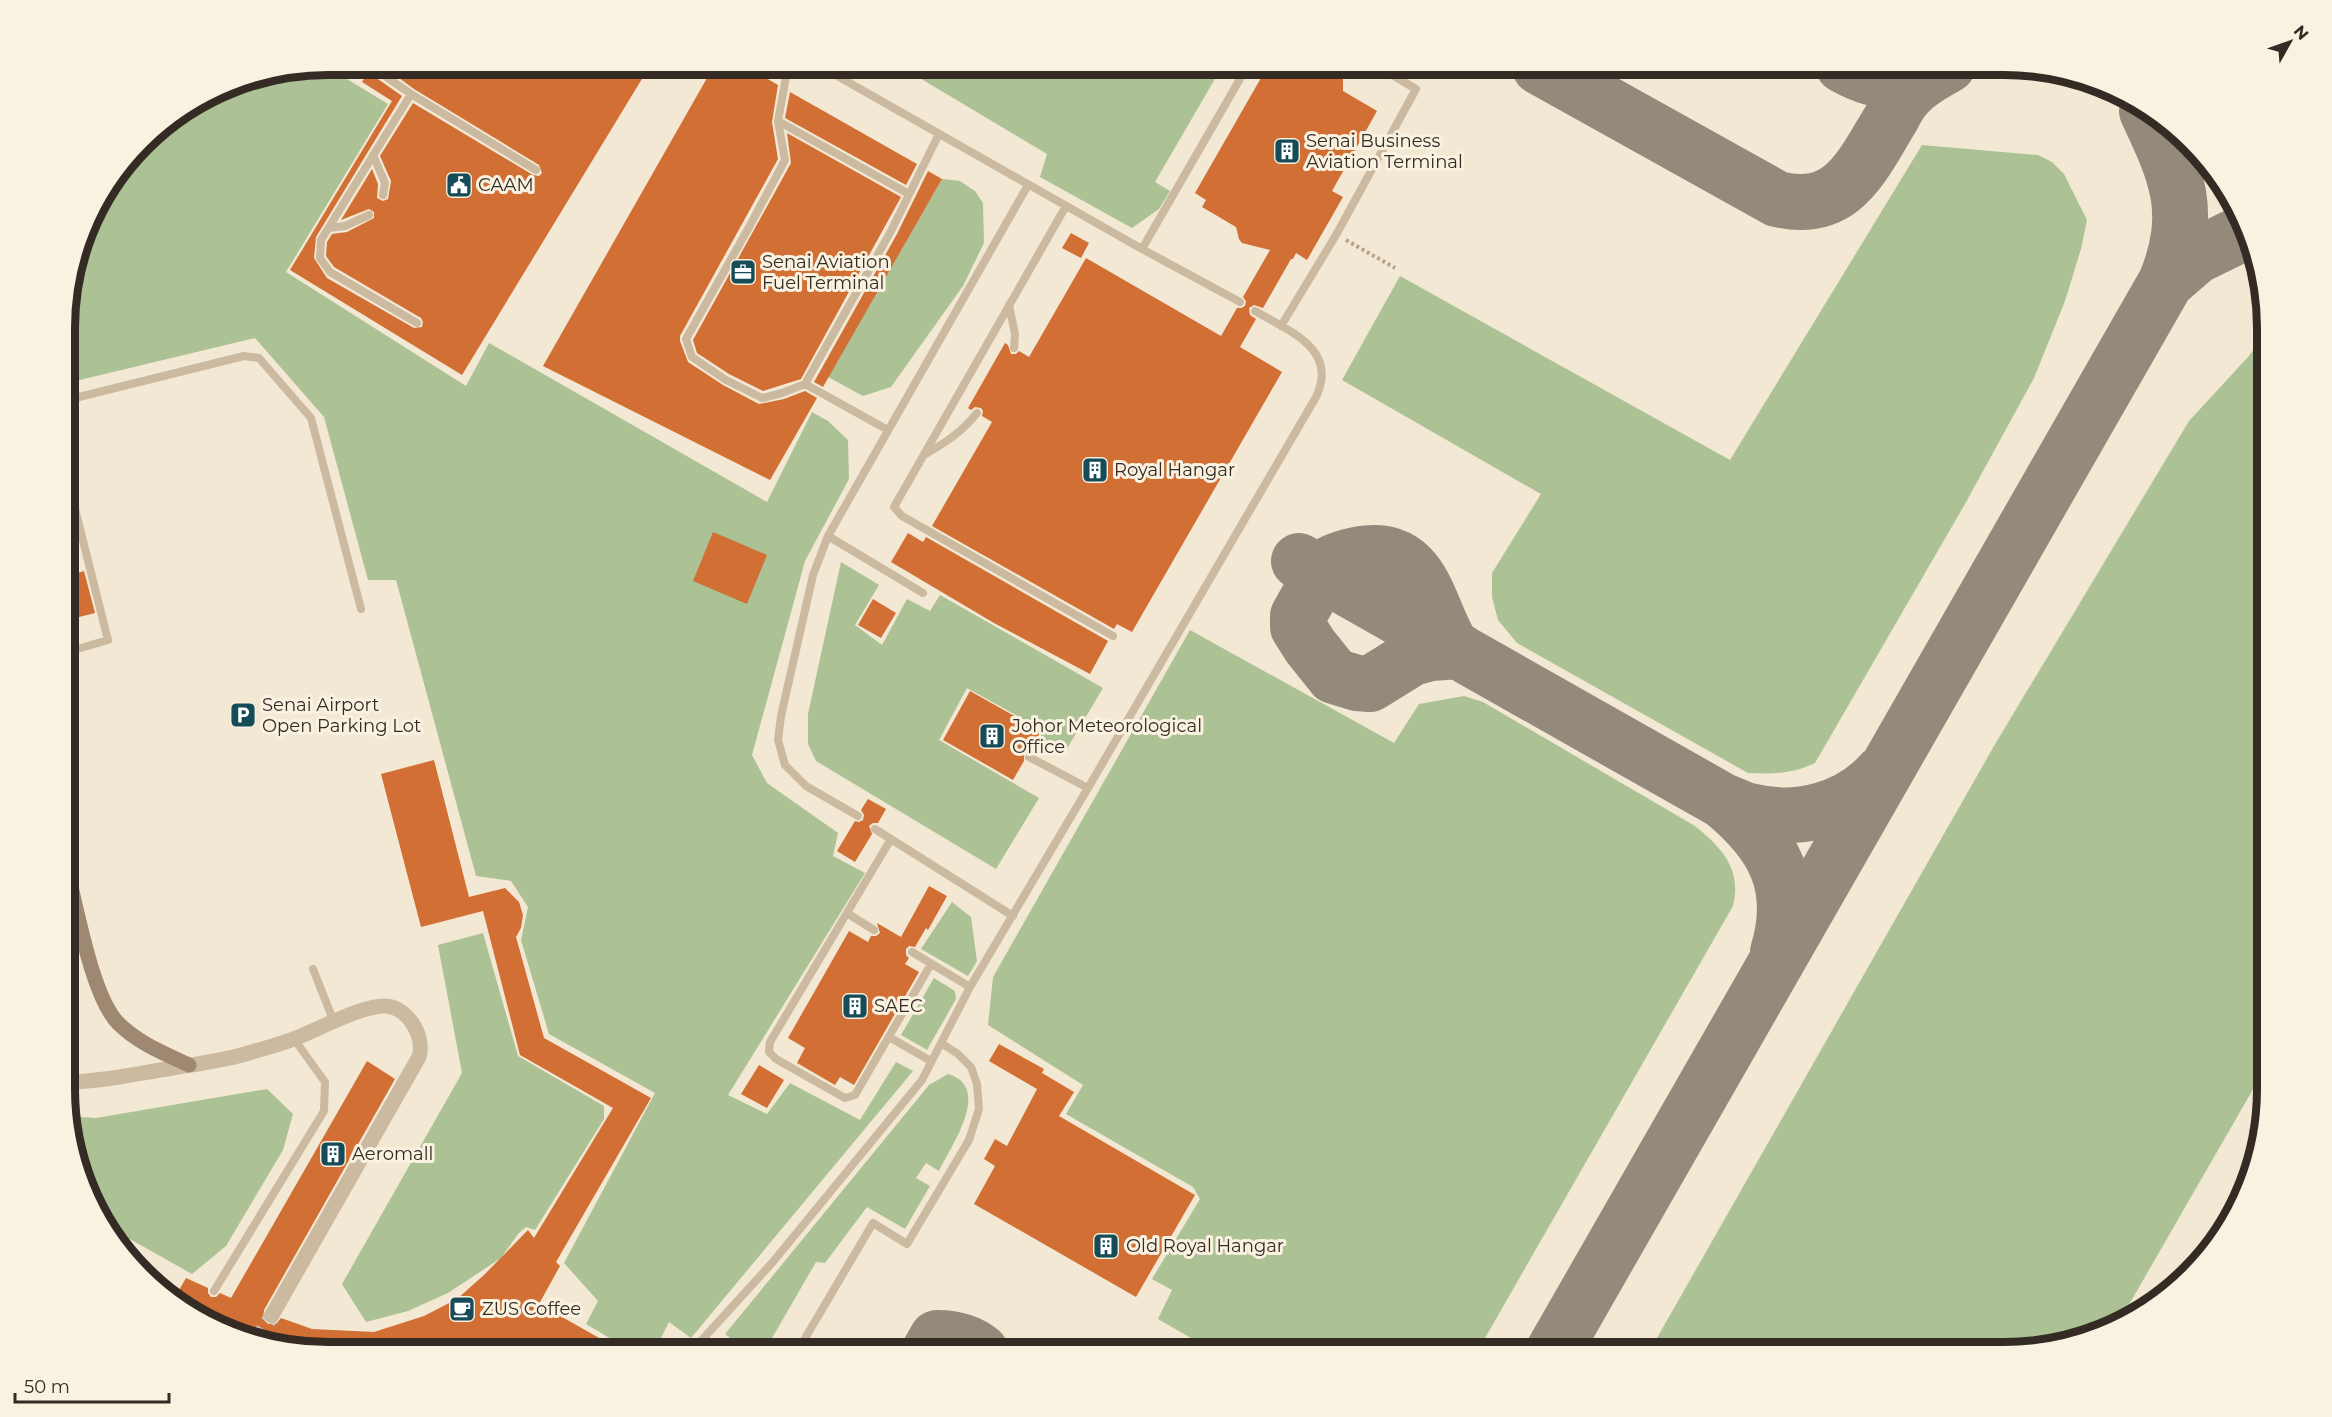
<svg xmlns="http://www.w3.org/2000/svg" width="2332" height="1417" font-family="Montserrat,sans-serif">
<style>
.green{fill:#acc294}
.lines{fill:none;stroke-linecap:round;stroke-linejoin:round}
.taxiway{stroke:#938a7c;stroke-width:56}
.building{fill:#d16f34}
.street-tunnel{stroke:#ccc2b1;stroke-width:15;stroke-dasharray:15 8;stroke-linecap:butt}
.path{stroke:#b7a38a;stroke-width:4;stroke-dasharray:3 3;stroke-linecap:butt}
.lane{stroke:#cbb9a0;stroke-width:8}
.street{stroke:#cbb9a0;stroke-width:15}
.secondary{stroke:#9e8871;stroke-width:15}
.labels{text-anchor:middle;stroke-width:6;stroke-linejoin:round;paint-order:stroke}
.poi-label{font-size:18px;fill:#342b24;stroke:#faf2e0;text-anchor:start}
.rim{fill:none;stroke:#342b24;stroke-width:8}
</style>
<rect width="100%" height="100%" fill="#f2e8d4"/>
<path class="green" d="M324 65 388 104 286 272 466 386 489 343 767 502 812 412 828 421 848 440 849 479 805 561 752 755 767 783 838 833 833 856 865 873 728 1095 767 1114 790 1083 860 1120 896 1062 913 1071 691 1338 669 1322 654 1352H633L586 1324 598 1301 564 1263 655 1093 549 1034 521 940 528 907 511 881 476 876 396 580H368L324 417 255 338 67 383V294L92 211 154 130 228 84Z
M912 65H1223L1155 182 1170 191 1159 209 1132 228 1040 177 1047 154 908 71Z
M1922 145 2038 155 2052 162 2064 174 2087 220 2081 249 2065 301 2034 378 1965 504 1815 763C1792 774 1774 774 1748 773L1517 643 1498 620 1492 597V573L1541 494 1342 380 1400 276 1730 460Z
M942 179 960 181 975 191 983 203 984 243 963 286 891 387 863 396 828 377Z
M2267 332V1065L2119 1322 2021 1352H1649L1994 746 2189 421 2248 357Z
M841 562 879 585 855 625 882 645 907 599 930 611 940 595 1103 688 1065 752 1040 738 1043 730 967 688 939 740 1039 798 996 869 816 761 808 744V714Z
M1190 630 1394 743 1419 704 1464 696 1483 702 1695 826C1722 848 1742 869 1733 906L1477 1352H1215L1158 1319 1172 1290 1152 1279 1200 1199 1193 1187 1066 1114 1083 1085 988 1025 993 977Z
M952 902 971 917 977 961 968 976 921 949Z
M483 933 518 1056 604 1106V1119L535 1230 526 1227 518 1234 501 1258 448 1293 408 1311 366 1322 342 1284 462 1073 438 945Z
M934 978 955 991 956 999 927 1050 901 1035Z
M948 1074C993 1087 951 1146 939 1171L926 1163 916 1178 930 1186 905 1229 867 1207 825 1263 816 1262 764 1352H738L742 1347 725 1334 929 1085Z
M267 1089 293 1114 283 1150 226 1246 192 1274 105 1225 67 1123V1116L96 1118Z"/>
<g class="lines">
<path class="taxiway" d="M1843 65C1869 80 1895 86 1925 78
M1540 67 1777 199C1844 215 1862 165 1892 117 1896 109 1901 100 1907 94 1918 81 1933 74 1948 65
M2147 111C2177 175 2194 212 2166 282
M1299 561 1723 801C1732 804 1741 809 1749 811 1796 823 1849 810 1881 774
M1452 647C1429 612 1426 554 1375 553 1359 553 1339 558 1326 566L1298 616V627L1310 646 1334 676 1357 683 1370 684 1412 658 1431 653 1459 651
M1723 801C1774 843 1798 886 1778 952
M929 1352 937 1338C953 1338 969 1342 981 1352
M1553 1352 2166 282 2196 256 2247 231"/>
</g>
<path class="building" d="M380 64H651L462 375 290 270 392 101 362 82 368 72 402 96 316 237 314 258 327 278 414 328 422 327 423 322 421 318 334 267 326 256 327 242 332 234 347 232 374 218V212L369 209 341 220 372 169 378 184 377 198 383 201 388 199 391 181 380 156 413 103 533 175 539 176 542 173 539 165 414 89Z
M715 64H742L778 85 772 122 778 159 680 336V341L688 362 723 385 759 404 784 399 805 391 817 398 770 480 543 366Z
M1269 64H1297L1322 79 1334 73 1338 74 1343 77V91L1377 111 1332 191 1343 197 1307 260 1296 253 1293 259H1291L1263 308 1254 305 1249 308 1250 315 1256 319 1240 347 1282 372 1132 632 1117 624 1114 629 932 526 992 422 982 416 983 411 981 408 975 407 971 410 968 408 1005 343 1008 345 1011 354H1016L1019 351 1029 357 1086 258 1221 336 1237 308H1241L1245 306 1246 301 1243 297 1270 250 1242 243 1239 239 1236 227 1202 207 1206 200 1195 193Z
M790 92 917 164 906 185 785 118Z
M787 133 901 197 801 379 763 391 729 374 697 353 693 340 791 163Z
M928 171 942 179 823 387 814 382 897 234Z
M1071 233 1089 243 1081 258 1062 248Z
M713 532 767 555 747 604 693 581Z
M908 533 923 542 926 537 1108 641 1090 674 994 623 891 562Z
M84 571 95 613 67 620V576Z
M873 599 896 613 881 638 858 625Z
M970 691 1041 731 1030 751 1024 754V761L1013 780 943 740Z
M434 760 469 897 505 888 519 902 523 915 521 928 516 937 544 1038 651 1098 556 1262 560 1266 539 1304 624 1352H328L260 1343 196 1317 175 1297 186 1278 208 1288V1293L211 1297H216L220 1293 231 1298 367 1061 395 1079 264 1310 263 1319 268 1324H276L281 1318 312 1329 374 1332 424 1316 457 1299 484 1275 528 1230 534 1238 613 1108 520 1055 483 911 421 927 381 774Z
M868 799 886 809 878 823H873L869 826 872 834 855 862 837 851 855 821 859 822 863 820 864 815 861 810Z
M929 886 947 896 928 930 926 928 915 947 909 946 906 949V955L909 958 905 964 919 972 854 1085 840 1077 835 1085 797 1063 805 1048 788 1038 849 931 868 942 871 936H876L880 933 877 923 901 937Z
M999 1044 1044 1069 1042 1073 1074 1092 1059 1116 1195 1195 1136 1297 974 1204 995 1166 984 1159 995 1139 1007 1146 1037 1089 989 1061Z
M759 1065 784 1080 767 1108 741 1094Z"/>
<g class="lines">
<path class="street-tunnel" d="M256 1342 272 1315"/>
<path class="path" d="M1346 240 1395 268"/>
<path class="lane" d="M369 65 411 94 536 170
M792 65 786 77 778 121 785 160 748 229 686 339 692 357 726 380 762 398 782 393 805 384 891 231 939 134
M818 65 1142 249 1240 302
M839 76 846 65
M411 94 321 240 320 258 330 272 417 323
M778 121 909 194
M373 155 385 183 383 195
M1066 206 894 507 902 516 1113 636
M329 228 345 226 369 215
M1142 249 1248 65
M1009 305 1015 334 1014 348
M1281 326 1336 235 1416 89 1375 65
M805 384 888 430
M67 400 244 356 259 358 311 418 361 609
M924 455C945 443 962 432 977 413
M67 477 108 640 67 652
M828 536 923 593
M1029 757 1088 788
M858 816 806 786 785 765 778 740 781 716 813 575 828 536 1028 185
M875 829 1013 916
M891 839 770 1042 769 1052 776 1059 845 1098 855 1095 931 964
M847 913 874 930
M912 952 970 987
M313 969 334 1022
M889 1037 931 1061
M158 1281 163 1284
M214 1291 324 1111 325 1082 294 1039
M691 1352 772 1263 922 1080 970 987 1088 788 1316 397C1339 349 1289 331 1255 311
M797 1352 873 1223 907 1244 969 1140 979 1109 977 1084 971 1067 958 1054 941 1043"/>
<path class="street" d="M67 1082C100 1082 134 1074 167 1069 195 1064 224 1061 252 1052 266 1048 281 1044 296 1038 317 1030 365 1004 386 1006 409 1008 425 1037 419 1057L272 1315"/>
<path class="secondary" d="M67 870C77 909 92 996 118 1023 138 1043 163 1053 189 1065"/>
</g>
<defs>
<symbol id="building-square" viewBox="-11 -11 22 22"><rect x="-9" y="-9" width="18" height="18" rx="4" fill="#164b58" stroke="#faf2e0"/><path d="M-4-6H4V6H1V3H-1V6H-4ZM-2.5-4.3h1.7v1.8h-1.7ZM.8-4.3h1.7v1.8H.8ZM-2.5-1h1.7V.8h-1.7ZM.8-1h1.7V.8H.8Z" fill="#fff"/></symbol>
<symbol id="civic-square" viewBox="-11 -11 22 22"><rect x="-9" y="-9" width="18" height="18" rx="4" fill="#164b58" stroke="#faf2e0"/><path d="M-.6-6.5H3V-4.5H.6V-3L4-1V1h2V6H-6V1h2V-1L-.6-3ZM-1.2 2.5V6h2.4V2.5Z" fill="#fff"/></symbol>
<symbol id="office-square" viewBox="-11 -11 22 22"><rect x="-9" y="-9" width="18" height="18" rx="4" fill="#164b58" stroke="#faf2e0"/><path d="M-6-3h4V-5.5h4V-3h4V5H-6ZM-1-4.5V-3h2v-1.5ZM-6 0V1H6V0Z" fill="#fff"/></symbol>
<symbol id="parking-square" viewBox="-11 -11 22 22"><rect x="-9" y="-9" width="18" height="18" rx="4" fill="#164b58" stroke="#faf2e0"/><path d="M-3.5-5.5H1a3.5 3.5 0 0 1 0 7H-1V5.5H-3.5ZM-1-3.4V-.6H.8a1.4 1.4 0 0 0 0-2.8Z" fill="#fff"/></symbol>
<symbol id="cafe-square" viewBox="-11 -11 22 22"><rect x="-9" y="-9" width="18" height="18" rx="4" fill="#164b58" stroke="#faf2e0"/><path d="M-5.5-4.5H6V0H3Q3 3.5 0 3.5H-2.5Q-5.5 3.5-5.5 0ZM3-3.2v2h1.7v-2ZM-6 4.5H4V6H-6Z" fill="#fff"/></symbol>
</defs>
<g fill-rule="evenodd">
<use href="#building-square" x="1272" y="136" width="30" height="30"/>
<use href="#civic-square" x="444" y="170" width="30" height="30"/>
<use href="#office-square" x="728" y="257" width="30" height="30"/>
<use href="#building-square" x="1080" y="455" width="30" height="30"/>
<use href="#parking-square" x="228" y="700" width="30" height="30"/>
<use href="#building-square" x="977" y="721" width="30" height="30"/>
<use href="#building-square" x="840" y="991" width="30" height="30"/>
<use href="#building-square" x="318" y="1139" width="30" height="30"/>
<use href="#building-square" x="1091" y="1231" width="30" height="30"/>
<use href="#cafe-square" x="447" y="1294" width="30" height="30"/>
</g>
<g class="labels">
<g class="poi-label">
<text x="1306" y="147">Senai Business<tspan x="1306" dy="21">Aviation Terminal</tspan></text>
<text x="478" y="191">CAAM</text>
<text x="762" y="268">Senai Aviation<tspan x="762" dy="21">Fuel Terminal</tspan></text>
<text x="1114" y="476">Royal Hangar</text>
<text x="262" y="711">Senai Airport<tspan x="262" dy="21">Open Parking Lot</tspan></text>
<text x="1012" y="732">Johor Meteorological<tspan x="1012" dy="21">Office</tspan></text>
<text x="874" y="1012">SAEC</text>
<text x="352" y="1160">Aeromall</text>
<text x="1126" y="1252">Old Royal Hangar</text>
<text x="482" y="1315">ZUS Coffee</text>
</g>
</g>
<path d="M0 0H2332V1417H0ZM328 75H2004A253 253 0 0 1 2257 328V1089A253 253 0 0 1 2004 1342H328A253 253 0 0 1 75 1089V328A253 253 0 0 1 328 75Z" fill="#faf2e0" fill-rule="evenodd"/>
<path class="rim" d="M328 75H2004A253 253 0 0 1 2257 328V1089A253 253 0 0 1 2004 1342H328A253 253 0 0 1 75 1089V328A253 253 0 0 1 328 75Z"/>
<g transform="translate(2290 42) rotate(50)" stroke="#faf2e0" stroke-width="4.5" paint-order="stroke">
<path d="M0-4.5L10 22L0 15L-10 22Z" fill="#342b24"/>
<text y="-9" font-size="16" font-weight="bold" text-anchor="middle" fill="#342b24">N</text>
</g>
<path d="M15 1393v9h154v-9" fill="none" stroke="#342b24" stroke-width="3"/>
<text x="24" y="1393" font-size="18" fill="#342b24" stroke="#faf2e0" stroke-width="4.5" paint-order="stroke">50 m</text>
</svg>
